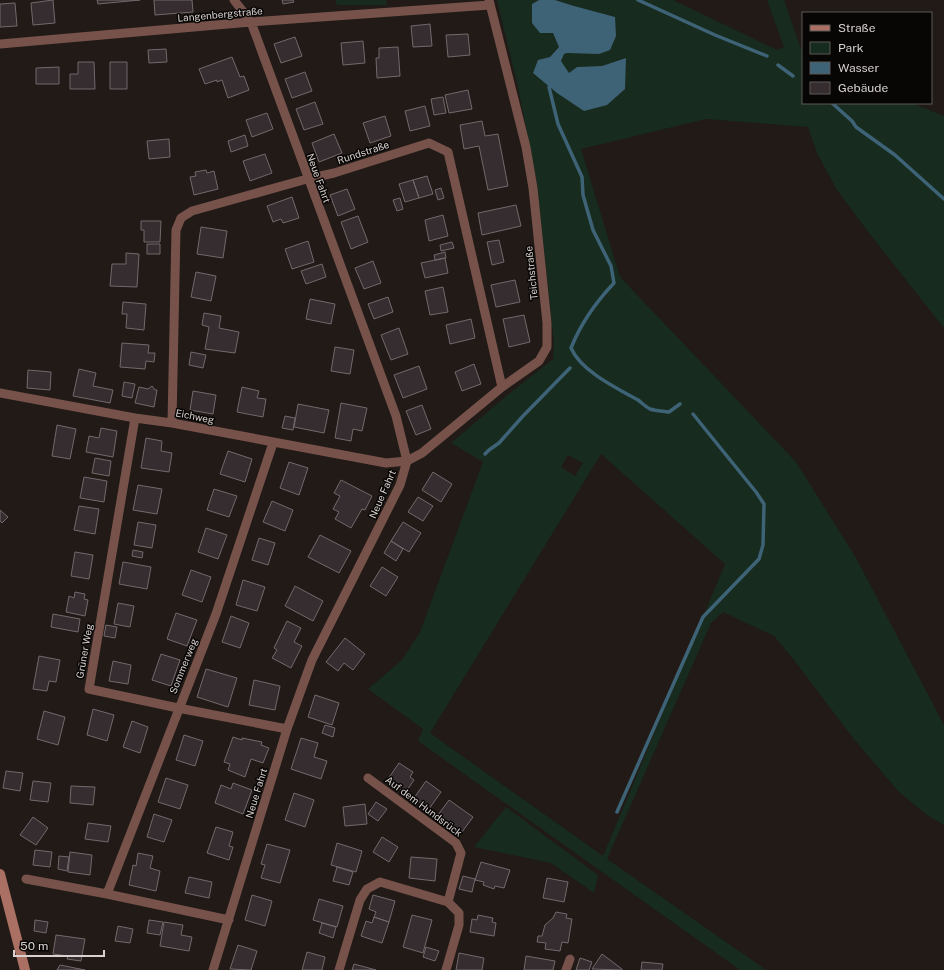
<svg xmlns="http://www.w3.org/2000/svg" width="944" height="970" font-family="'Public Sans',sans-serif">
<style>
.green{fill:#172b1f;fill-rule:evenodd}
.water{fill:#3e6376}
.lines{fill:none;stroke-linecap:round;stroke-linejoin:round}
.stream{stroke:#3e6376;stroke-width:3.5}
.building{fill:#362d31;stroke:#73696d}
.minor{stroke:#76524a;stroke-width:9}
.secondary{stroke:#aa7063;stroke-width:10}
.labels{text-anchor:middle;stroke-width:3;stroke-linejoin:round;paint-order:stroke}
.street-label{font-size:10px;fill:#d8d2d0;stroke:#080605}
</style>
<rect width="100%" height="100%" fill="#211a17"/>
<path class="green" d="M335 0H386L387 5H337Z
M497 0H539L532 4 540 33H553L559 47 550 57 538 60 584 111 626 58 602 66 577 67 569 74 561 61 564 54 567 53 574 6 555 0H673L777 50 784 47 767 0H784L803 55V103H911L944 116V328L869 233 837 190 817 153 808 127 706 119 581 149 620 277 796 462 856 558 944 725V825L927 815 899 792 853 738 794 660 774 636 723 612 711 623 607 859 766 970H740L418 741 423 729 368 689 402 660 420 632 483 462 451 443 505 397 553 359 554 344 537 184 518 87ZM601 454 725 564 603 856 430 733ZM568 455 583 463 575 476 561 467Z
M506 807 598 875 594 893 551 863 474 847Z"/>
<path class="water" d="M539 0H555L574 6 615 17 616 36 610 50 599 54 567 53 564 54 561 61 569 73 577 67 602 66 626 58 625 89 607 105 584 111 557 93 533 73 538 60 550 57 559 47 553 33H540L532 23V4Z"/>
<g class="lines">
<path class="stream" d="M638 0 715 35 767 56
M778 65 793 76
M549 87 558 124 582 177 583 195 593 230 611 266 614 283C596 302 581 323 571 348 581 371 616 388 638 400 642 403 646 407 650 409 656 411 663 411 669 412L680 404
M832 103 852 121 856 127 895 155 944 199
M485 454 489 450 499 443 523 416 570 368
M617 812 703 617 759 559 763 545 764 504 756 492 693 414"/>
</g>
<path class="building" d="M53 0 55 23 33 25 31 3Z
M97 0H140L98 4Z
M154 0H192L193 12 155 15Z
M282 0H293L294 2 283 4Z
M15 3 17 26 0 27V4Z
M430 24 432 46 413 47 411 26Z
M468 34 470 55 448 57 446 35Z
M295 37 302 56 281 63 274 44Z
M363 41 365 63 343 65 341 43Z
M398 47 400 76 377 78 376 58H379V48Z
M166 49 167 62 149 63 148 50Z
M232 57 240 77 244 76 249 90 228 98 222 80 217 82V80L205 84 199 69Z
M78 62H94L95 89H70V74H78Z
M110 62H127V89H110Z
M59 67V84H36V68Z
M305 72 312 91 292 98 285 79Z
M468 90 472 109 449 113 445 95Z
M443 97 446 113 434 115 431 99Z
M315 102 323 124 304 130 296 109Z
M425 106 430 126 410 131 405 111Z
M267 113 273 129 252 137 246 120Z
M385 116 391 136 370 143 363 123Z
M482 121 485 136 498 134 508 186 488 190 479 146 464 149 460 125Z
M334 134 342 153 319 162 312 143Z
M245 135 248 146 231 152 228 141Z
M169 139 170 157 149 159 147 141Z
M265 154 272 173 250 181 243 161Z
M206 170 207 173 214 171 218 189 194 195 190 177 196 176 195 172Z
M427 176 433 194 419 198 413 180Z
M413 180 419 198 405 202 399 184Z
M441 188 444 198 438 200 435 190Z
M347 189 355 209 338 216 330 195Z
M292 197 299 218 283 223 281 219 273 222 267 206Z
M400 198 403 209 397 211 393 200Z
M516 205 521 226 482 235 478 213Z
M443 215 448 236 429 241 425 220Z
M358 216 368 242 351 249 341 222Z
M141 221H161L160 242H144V230H141Z
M201 227 227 231 223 258 197 254Z
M499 240 504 262 492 265 487 242Z
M308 241 314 262 292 269 285 249Z
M452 242 454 248 441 251 440 245Z
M147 244H160V254H147Z
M445 252 446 258 435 260 434 255Z
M126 253 139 254 137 287 110 286 112 264H126Z
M445 258 448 273 425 278 421 263Z
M373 261 381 283 364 289 355 268Z
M322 264 326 277 306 284 301 271Z
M196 272 216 276 211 301 191 297Z
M515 280 520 302 496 307 491 285Z
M443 287 448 312 430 315 425 291Z
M388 297 393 312 374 319 368 304Z
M310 299 335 304 331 324 306 319Z
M123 302 146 304 144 330 126 328 127 314H122Z
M204 313 221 316 219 328 239 332 235 353 205 349 209 327 202 325Z
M524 315 530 342 509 347 503 319Z
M471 319 475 338 450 344 446 325Z
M399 328 408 354 391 360 381 335Z
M122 343 149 345 148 353H155L154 362 146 361 145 369 120 367Z
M335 347 354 350 350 374 331 371Z
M191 352 206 355 203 368 189 365Z
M474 364 481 384 462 391 455 372Z
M419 366 427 389 403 398 394 375Z
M79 369 96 373 93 386 113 390 110 403 73 396Z
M28 370 51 372 50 390 27 388Z
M124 382 135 384 132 398 122 396Z
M152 386 155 390H157L154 407 135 403 139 387 148 389Z
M242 387 259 391 257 398 266 399 263 417 237 412Z
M193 391 216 395 213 414 190 410Z
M341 403 367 408 362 431 353 429 351 441 335 438Z
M298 404 329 410 324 433 294 427Z
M422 405 431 429 416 435 406 411Z
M285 416 295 418 293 430 282 428Z
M57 425 76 429 70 459 52 456Z
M101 428 117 431 113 457 86 452 89 436 99 438Z
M146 438 162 441 161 451 172 453 169 472 141 468Z
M228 451 252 459 245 482 220 474Z
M95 458 111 461 109 476 92 473Z
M289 462 308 468 299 495 280 488Z
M433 472 452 484 441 502 422 490Z
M84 477 107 481 104 502 80 498Z
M341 480 372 496 365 510 362 509 351 528 335 519 339 512 333 509 340 496 334 493Z
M138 485 162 489 157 514 133 510Z
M214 489 237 496 229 517 207 510Z
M418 497 433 506 423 521 408 512Z
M272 501 293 510 285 531 263 522Z
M79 506 99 509 95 534 74 530Z
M0 510 8 517 2 523 0 521Z
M138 522 156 525 152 548 134 545Z
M403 522 421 533 409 552 391 541Z
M206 528 227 535 218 559 198 552Z
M320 535 351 551 339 573 308 557Z
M259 538 275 543 268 565 252 560Z
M391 541 403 549 396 561 384 553Z
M133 550 143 552 142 558 132 556Z
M75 552 93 555 89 579 71 576Z
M123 562 151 567 147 589 119 584Z
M382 567 398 577 386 596 370 586Z
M191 570 211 577 202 602 182 595Z
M243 580 265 587 257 611 236 605Z
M295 586 323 601 313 621 285 606Z
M75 592 85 594 84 599 88 600 85 616 66 612 69 596 74 598Z
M118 603 134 606 130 627 114 624Z
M176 613 197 620 187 646 167 639Z
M53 614 80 619 78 632 51 627Z
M231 616 249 623 240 648 222 642Z
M287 621 301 628 294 642 302 646 291 668 272 658 277 650 274 648Z
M106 625 117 627 115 638 104 636Z
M345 638 365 654 353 670 344 663 338 671 326 662Z
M161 654 180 660 171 686 152 680Z
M39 656 60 660 56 682 49 681 47 691 33 689Z
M113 661 131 665 128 684 109 681Z
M206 669 237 678 228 707 197 697Z
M254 680 280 686 275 710 249 705Z
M315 695 339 703 332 725 308 717Z
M93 709 114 715 107 741 87 735Z
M44 711 65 717 58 745 37 739Z
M132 721 148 727 140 753 123 747Z
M325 725 335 728 333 737 322 733Z
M184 735 203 741 195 766 176 760Z
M233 737 242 740V738L262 742 261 745 269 748 263 763 251 759 245 777 228 770 230 764 224 762Z
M301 738 318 743 314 757 327 761 321 779 291 769Z
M399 763 413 772 410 777 414 780 405 793 399 788 400 787 388 779Z
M6 771 23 773 20 791 3 788Z
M166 778 188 785 180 809 158 802Z
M33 781 51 783 48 802 30 800Z
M426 781 441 792 429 809 414 798Z
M233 783 252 790 243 814 215 803 221 785 231 789Z
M71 786 95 787 93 805 70 803Z
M294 793 314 800 305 827 285 820Z
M449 800 473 817 462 832 438 815Z
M376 802 387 809 378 821 368 814Z
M365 804 367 824 345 826 343 807Z
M154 814 172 820 164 842 147 837Z
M33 817 48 828 36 845 20 835Z
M88 823 111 826 108 842 85 839Z
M216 827 233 832 229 846 233 847 229 860 207 853Z
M382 837 398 847 389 862 373 852Z
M337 843 362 851 356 872 331 865Z
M267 844 290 850 280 883 261 878 265 865 261 864Z
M35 850 52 852 50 867 33 865Z
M70 852 92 855 90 875 68 872Z
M138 853 153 856 150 868 160 871 156 891 129 885 133 865 136 866Z
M59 856 69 857 67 871 58 869Z
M411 857 437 859 435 881 409 878Z
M481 862 510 870 504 888 495 886 494 889 483 885 484 882 475 880Z
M337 867 353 872 349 885 333 881Z
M463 876 475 879 472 892 459 889Z
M189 877 212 882 209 898 185 893Z
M547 878 568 882 564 902 543 898Z
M252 895 272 901 265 926 245 920Z
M373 895 395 901 389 922 374 917 376 912 369 909Z
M319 899 343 906 337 927 313 920Z
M556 912 567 914 566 918 572 919 568 943 562 942 560 951 545 949 546 943 537 942 538 936H542L545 925 553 918Z
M412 915 432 920 423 953 403 947Z
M478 915 493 918 492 922 496 923 494 936 470 932 472 919 477 920Z
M374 917 389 922 382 943 361 936 366 921 372 923Z
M35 920 48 922 46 933 34 931Z
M149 920 163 922 160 935 147 933Z
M164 922 183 925 181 935 192 937 189 951 160 946Z
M322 923 336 927 333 938 319 933Z
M118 926 133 929 130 943 115 941Z
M56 935 85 939 81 961 67 959 68 956 53 954Z
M238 945 257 951 251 970 230 969Z
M426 947 439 951 435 961 423 957Z
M307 952 325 957 322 970H302Z
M459 953 484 958 482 970H456Z
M602 954 622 969V970L592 969Z
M526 956 555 961 553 970H524Z
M580 958 592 962 589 970H576Z
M642 962 663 964 662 970H641Z
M354 964 376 970H352Z
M60 965 85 970H57Z"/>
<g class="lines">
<path class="minor" d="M0 44 251 22 490 5
M0 393 135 418 172 423 386 463 407 461 422 453 502 387 539 361 547 347V323L533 188 526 147 489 0
M135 418 89 689 178 708 287 729
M172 423 176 230 181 218 192 211 307 179 334 173 429 143 448 152 502 387
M368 778 456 843 461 853 448 902
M26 879 107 894 229 920
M107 894 216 614 273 443
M213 970 287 729 312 660 400 485 407 461 396 416 251 22 234 0
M339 970 360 900 367 889 380 882 448 902 459 913V925L446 970
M566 970 570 959"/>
<path class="secondary" d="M0 874 25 970"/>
</g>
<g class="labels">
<g class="street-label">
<text transform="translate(220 14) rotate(-5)" y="4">Langenbergstraße</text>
<text transform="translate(363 152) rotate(-18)" y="4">Rundstraße</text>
<text transform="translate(319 178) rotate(70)" y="4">Neue Fahrt</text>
<text transform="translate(531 273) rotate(-96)" y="4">Teichstraße</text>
<text transform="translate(195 416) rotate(11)" y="4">Eichweg</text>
<text transform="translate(382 494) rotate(-66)" y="4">Neue Fahrt</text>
<text transform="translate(84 651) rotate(-80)" y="4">Grüner Weg</text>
<text transform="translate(183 666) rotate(-68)" y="4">Sommerweg</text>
<text transform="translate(256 793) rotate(-73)" y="4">Neue Fahrt</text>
<text transform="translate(424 806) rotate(37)" y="4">Auf dem Hundsrück</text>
</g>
</g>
<rect x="802" y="12" width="130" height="92" fill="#080605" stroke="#5b5856"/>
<rect x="810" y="25" width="20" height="6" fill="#aa7063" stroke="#5b5856"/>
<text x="838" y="32" font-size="12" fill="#d8d2d0">Straße</text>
<rect x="810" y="42" width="20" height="12" fill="#172b1f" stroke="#5b5856"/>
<text x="838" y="52" font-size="12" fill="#d8d2d0">Park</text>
<rect x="810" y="62" width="20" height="12" fill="#3e6376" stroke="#5b5856"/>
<text x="838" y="72" font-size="12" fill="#d8d2d0">Wasser</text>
<rect x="810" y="82" width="20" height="12" fill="#362d31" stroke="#5b5856"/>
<text x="838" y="92" font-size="12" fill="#d8d2d0">Gebäude</text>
<path d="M14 950v6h90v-6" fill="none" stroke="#d8d2d0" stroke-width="2"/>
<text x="20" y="950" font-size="12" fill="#d8d2d0" stroke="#080605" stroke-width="3" paint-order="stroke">50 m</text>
</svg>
